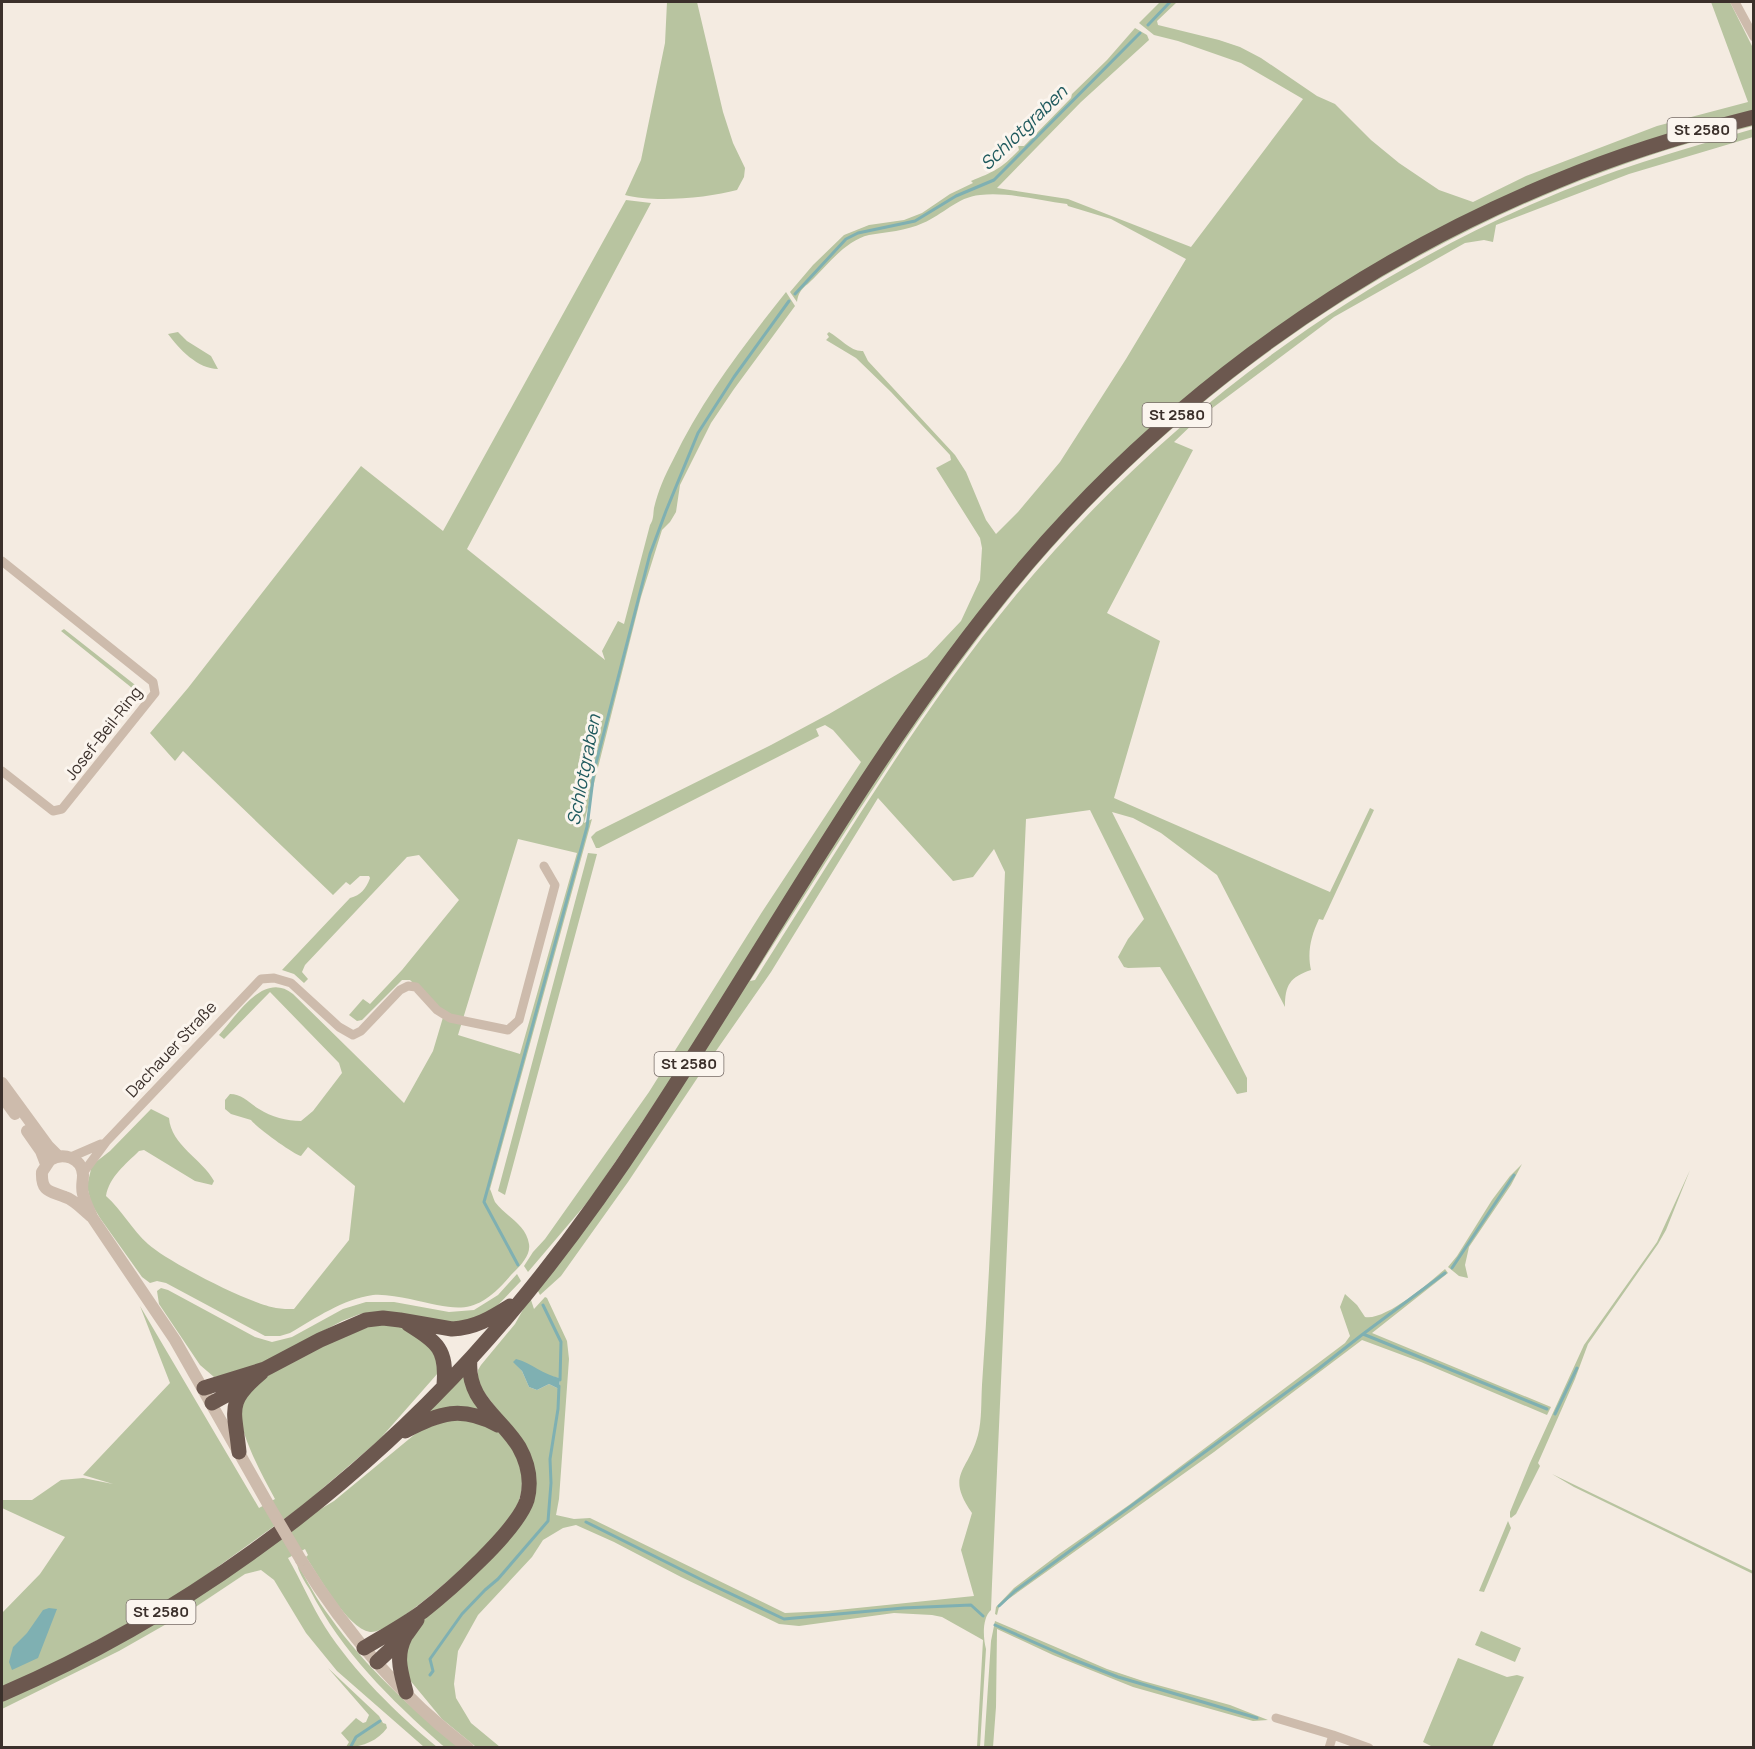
<svg xmlns="http://www.w3.org/2000/svg" width="1755" height="1749" font-family="Manrope,sans-serif">
<style>
.green{fill:#b8c4a0;fill-rule:evenodd}
.water{fill:#7fb0b2}
.lines{fill:none;stroke-linecap:round;stroke-linejoin:round}
.stream{stroke:#7fb0b2;stroke-width:3}
.minor{stroke:#cdbbac;stroke-width:9}
.tertiary{stroke:#cdbbac;stroke-width:12}
.trunk{stroke:#6c584f;stroke-width:15}
.tertiary-bridge{stroke:#cdbbac;stroke-width:12}
.labels{text-anchor:middle;stroke-width:6;stroke-linejoin:round;paint-order:stroke}
.shield{fill:#fbf5ee;stroke:#756b66;stroke-width:1.5}
.shield-label{font-size:15px;font-weight:bold;fill:#3b302b}
.street-label{font-size:16px;fill:#3b302b;stroke:#fbf5ee}
.water-label{font-size:18px;font-style:italic;fill:#1f5a5e;stroke:#fbf5ee}
</style>
<rect width="100%" height="100%" fill="#f4ebe1"/>
<path class="green" d="M667 2H697L723 112 733 143 745 168 744 177 737 190C708 198 654 203 625 195L641 160 665 43Z
M1160 2H1177L1157 21 1158 25 1219 40 1240 47 1261 58 1317 96 1335 104 1371 140 1399 163 1439 190 1473 202 1526 176 1657 126 1748 102 1711 2H1730L1753 48V110L1597 159 1274 331 1012 573 591 1198 528 1272 524 1266 533 1252 545 1239 649 1092 762 912 861 762 833 730 825 725 816 729 819 736 599 848H596L591 837 596 832 771 745 829 714 927 657 961 621 980 580 982 548 980 538 936 468 951 460 950 455 891 392 856 358 826 340 829 337 827 334 829 332C840 338 851 352 863 351L868 361 955 455 966 472 986 520 996 534 1018 512 1060 462 1126 359 1186 259 1111 219 1068 206 1067 204C1039 200 1008 192 980 195 957 197 943 215 923 223 906 231 886 232 869 235 847 240 830 262 815 277 806 287 799 288 797 302L790 292 813 265 844 235 869 225 904 220 922 213 950 194 973 183 971 181C994 172 1002 168 1019 150L1018 146H1024L1071 98 1072 94 1107 60 1135 28 1147 35 1149 40 1081 102 997 188 1068 199 1191 247 1303 99 1241 63 1178 41 1154 35 1139 23Z
M1753 123V126C1468 195 1200 363 1015 591 915 714 836 848 750 981L755 980 763 967C844 840 920 711 1016 595 1156 426 1337 289 1537 202 1607 171 1680 150 1753 129V137L1629 174 1496 225 1493 242 1484 240 1465 243 1334 317 1199 418 1174 442 1193 450 1107 613 1160 641 1114 798 1330 892 1370 808 1374 810 1323 920 1319 919C1311 936 1307 952 1311 970 1290 977 1285 985 1285 1007L1217 875 1161 833 1133 818 1112 812 1247 1078V1092L1237 1094 1160 967 1128 968 1124 967 1118 957 1128 939 1144 919 1090 810 1026 819 992 1584 991 1610C982 1618 983 1638 986 1649L980 1747H977L983 1640 942 1617 932 1615 894 1613 799 1626 779 1624 681 1577 614 1542 576 1525 563 1528 543 1540 532 1557 478 1615 458 1651 454 1684 456 1698 471 1723 500 1747H476L442 1719 409 1679 402 1651 408 1638 535 1490 503 1417 477 1383 478 1370 481 1365 515 1324 530 1297 534 1309 545 1297 547 1298 567 1341 569 1359 559 1499 556 1515 574 1519 590 1518 785 1613 828 1611 974 1596 961 1550 972 1513C945 1474 968 1472 978 1435 982 1420 981 1401 982 1385 994 1214 998 1043 1005 872L994 849 973 877 953 881 878 798 771 972 702 1071 628 1182 561 1276 540 1295 537 1289C629 1151 720 1013 812 875 900 742 987 605 1101 493 1224 371 1378 262 1538 195 1608 166 1681 144 1753 123ZM514 1362 547 1376 560 1378 559 1389 549 1384 537 1390 529 1387 522 1371Z
M626 200 651 203 467 549 605 660 602 651 618 621 624 624 650 525C654 519 653 514 654 508 658 491 665 475 673 460 702 399 744 345 786 292L795 306 734 389 711 423 680 485 676 512 670 522 662 530 641 597 584 823 592 819 490 1189C492 1193 493 1198 495 1202 506 1217 526 1224 529 1244 531 1256 519 1267 511 1275 475 1317 460 1310 410 1299 398 1297 385 1294 373 1295 343 1299 316 1318 290 1333L280 1336H265L166 1283 157 1281 150 1283 142 1277 100 1218 91 1203 87 1186 92 1165 110 1151 151 1109 169 1118C171 1145 202 1159 214 1181L212 1185 195 1181 144 1150 139 1151C126 1164 109 1177 106 1196 122 1210 132 1230 148 1244 168 1262 250 1304 276 1308 282 1309 288 1309 294 1309L349 1240 355 1186 308 1147 301 1156C293 1154 256 1127 251 1120L231 1114 225 1109V1100L230 1094C242 1094 249 1103 259 1109 271 1117 287 1121 301 1121L313 1111 342 1073 339 1063 270 992 224 1039 219 1035C237 1015 264 970 293 994L404 1103 433 1051 444 1014 410 980H402L362 1020 357 1021 349 1015 363 999 370 1004 402 970 459 900 419 855 407 857 305 965 302 972 308 979 304 983 294 974 282 970 350 898C361 895 366 889 370 878L369 876H360L350 885 346 882 333 895 183 751 175 761 150 733 188 688 361 466 443 531ZM518 839 577 853 520 1054 458 1035Z
M178 332 187 341 211 356 218 369C198 369 179 349 168 334Z
M64 629 139 688 140 692 137 695V692L61 631Z
M588 853 597 854 505 1195 498 1191Z
M1522 1164 1511 1185 1469 1247 1465 1265 1468 1278 1459 1276 1448 1267 1457 1256 1492 1200 1510 1176Z
M1690 1170 1666 1230 1658 1244 1588 1344 1575 1379 1538 1463 1540 1466 1516 1514 1511 1518 1510 1517V1512L1530 1463 1584 1345 1657 1242Z
M1445 1269 1448 1273 1372 1333 1551 1407 1547 1415 1421 1362 1362 1340 1214 1452 1007 1600 999 1607 997 1615 995 1614 996 1607 1014 1588 1059 1554 1129 1505 1345 1343 1350 1336 1340 1307 1345 1294 1357 1305 1365 1317C1385 1321 1429 1283 1445 1269Z
M517 1274 521 1281 498 1305 481 1317 458 1323 374 1312 360 1314 342 1321 268 1360 239 1372 214 1377 200 1365 159 1304 157 1291 161 1288 168 1290 255 1337 272 1342 292 1337 343 1309 366 1302H394L449 1312 474 1310 498 1295Z
M140 1306 259 1508 275 1499C260 1471 241 1437 238 1405L261 1379 333 1339 372 1325 386 1324 405 1328 434 1349 438 1373 379 1440 302 1506 230 1558 184 1591 142 1616 53 1664 2 1688V1613L40 1574 65 1537 2 1508V1500H32L61 1480 83 1478 113 1484 83 1475 170 1383Z
M464 1375 467 1389 487 1413 423 1415Z
M459 1417C470 1421 488 1424 497 1431 520 1448 528 1480 517 1506 513 1516 503 1528 496 1536 479 1554 392 1635 370 1632 347 1628 319 1576 306 1557L308 1555 305 1549 288 1558C301 1580 311 1605 325 1627 354 1672 396 1713 437 1747H424L337 1671 306 1633 274 1580 261 1570 245 1574 191 1610 119 1651 2 1709V1701L334 1501 420 1430Z
M1552 1474 1753 1571V1574L1574 1487Z
M1508 1521 1511 1528 1484 1592 1479 1591Z
M297 1562C307 1581 317 1600 330 1617 366 1668 411 1708 459 1747H445L442 1745C390 1699 342 1652 310 1590 305 1582 297 1570 297 1562Z
M995 1621 1107 1669 1143 1681 1230 1705 1268 1720 1253 1721 1133 1687 1053 1655 997 1629 996 1707 993 1747H984L991 1641Z
M1481 1631 1521 1648 1515 1662 1475 1645Z
M1458 1658 1507 1677 1517 1675 1524 1677 1492 1747H1433L1423 1742Z
M328 1668 379 1716 383 1723 386 1724 387 1728C378 1741 360 1748 346 1747L349 1742 341 1733 356 1718 363 1723 366 1722 369 1715Z"/>
<path class="water" d="M516 1359C532 1363 543 1375 560 1378L559 1389 549 1384 537 1390 529 1387 522 1371 513 1362Z
M49 1608 57 1609 38 1658 12 1670 9 1662 13 1647 27 1633 43 1610Z"/>
<g class="lines">
<path class="stream" d="M1148 25 1170 2
M795 294 846 239 858 233 915 221 956 196 994 180 1140 33
M518 1265 484 1202 587 827 594 771 650 554 666 511 698 433 734 377 789 301
M1452 1268 1514 1175
M543 1305 561 1342 560 1380
M1363 1334 1445 1273
M1555 1414 1577 1368
M586 1522 708 1583 784 1619 903 1608 971 1605 983 1616
M999 1606 1015 1591 1317 1370 1363 1334 1547 1409
M995 1625 1072 1659 1118 1677 1257 1718
M430 1675 433 1671 430 1659 462 1614 485 1590 498 1579 548 1521 551 1483 550 1459 558 1409 559 1386
M350 1748 356 1737 380 1721"/>
<path class="minor" d="M1735 2 1754 37
M2 561 153 682 155 693 62 809 53 811 2 771
M71 1157 101 1144
M83 1173 106 1142 261 979 274 978 291 983 339 1027 353 1035 361 1031 400 990 408 986 416 987 437 1010 450 1018 508 1030 519 1020 555 885 544 866
M1276 1718 1333 1735
M1329 1748 1333 1735 1369 1748"/>
<path class="tertiary" d="M2 1083 48 1146 58 1156
M2 1096 15 1114
M27 1131 41 1151 46 1164
M92 1217C84 1211 75 1200 65 1197 51 1191 41 1193 42 1172L50 1160C62 1152 82 1157 83 1175 83 1182 81 1187 83 1194 85 1202 89 1210 92 1217L175 1340 268 1504
M301 1560C345 1631 401 1697 468 1748"/>
<path class="trunk" d="M408 1324C438 1343 447 1349 444 1385
M204 1388 265 1369 320 1340 366 1320 383 1318 400 1320 452 1329C475 1328 491 1318 510 1306
M212 1403 245 1385
M405 1431C441 1413 460 1405 498 1425
M239 1452C235 1410 225 1403 261 1373
M405 1637C395 1657 401 1672 406 1692
M364 1648C384 1636 404 1625 422 1612 449 1591 517 1531 527 1500 532 1481 528 1463 519 1447 499 1415 466 1401 470 1359
M377 1662 407 1634 417 1620
M2 1694C179 1618 342 1499 472 1357 538 1285 596 1206 649 1125 765 949 866 763 998 599 1144 416 1341 269 1557 181 1621 154 1687 134 1754 117"/>
<path class="tertiary-bridge" d="M268 1504 301 1560"/>
</g>
<g class="labels">
<g class="shield">
<rect x="1667.5" y="118" width="69" height="24" rx="4.5"/>
<rect x="1142.5" y="403" width="69" height="24" rx="4.5"/>
<rect x="654.5" y="1052" width="69" height="24" rx="4.5"/>
<rect x="126.5" y="1600" width="69" height="24" rx="4.5"/>
</g>
<g class="shield-label">
<text x="1702" y="135">St 2580</text>
<text x="1177" y="420">St 2580</text>
<text x="689" y="1069">St 2580</text>
<text x="161" y="1617">St 2580</text>
</g>
<g class="street-label">
<text transform="translate(103 733) rotate(-52)" y="6">Josef-Beil-Ring</text>
<text transform="translate(171 1049) rotate(-47)" y="6">Dachauer Straße</text>
</g>
<g class="water-label">
<text transform="translate(1024 128) rotate(-44)" y="6">Schlotgraben</text>
<text transform="translate(584 770) rotate(-79)" y="6">Schlotgraben</text>
</g>
</g>
<rect width="1755" height="1749" fill="none" stroke="#3b302b" stroke-width="6"/>
</svg>
